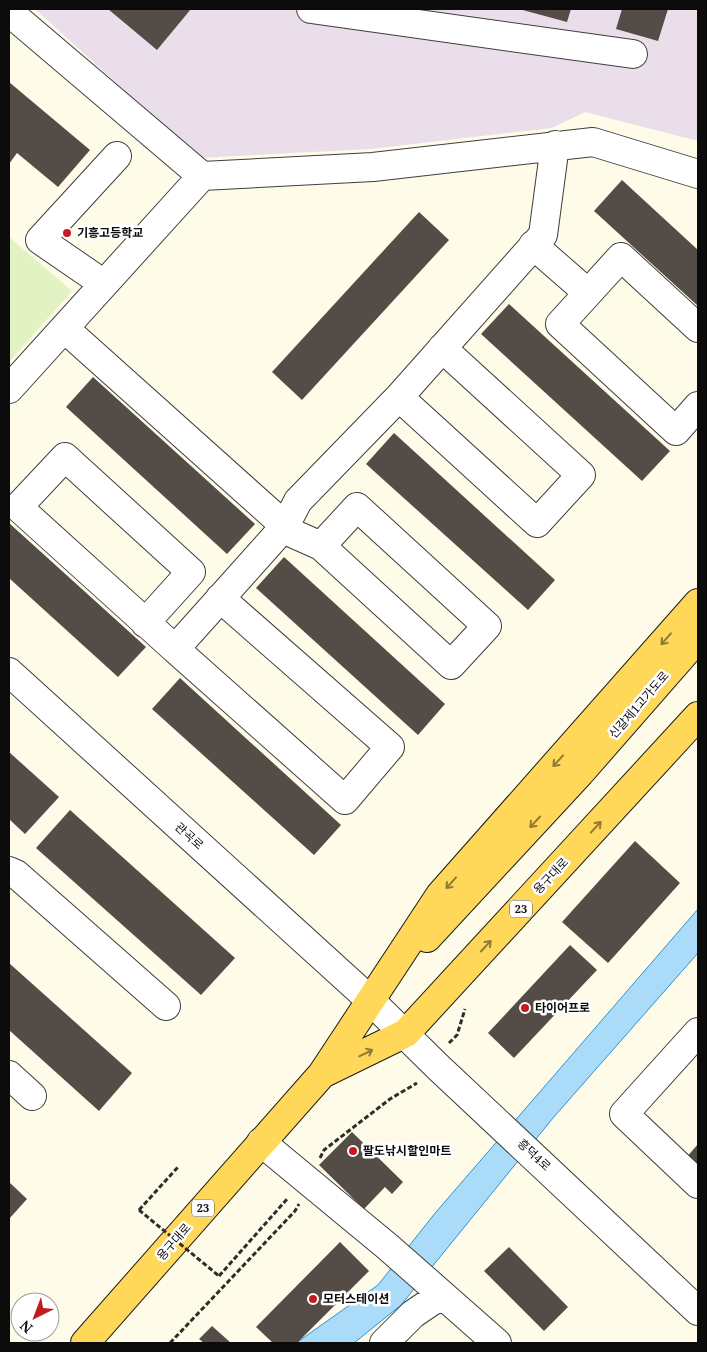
<svg xmlns="http://www.w3.org/2000/svg" width="707" height="1352" font-family="'Noto Serif','Noto Sans KR',serif">
<style>
.industrial{fill:#eadeeb}
.pitch{fill:#e2f2c3}
.water{fill:#aadcfa;stroke:#2d92d5}
.building{fill:#544c47}
.lines{fill:none;stroke-linecap:round;stroke-linejoin:round}
.minor-casing{stroke:#3e3e3e;stroke-width:30}
.major-casing{stroke:#1c1c1c;stroke-width:30}
.path{stroke:#2d2d2d;stroke-width:3;stroke-dasharray:5 2.5;stroke-linecap:butt}
.minor{stroke:#fff;stroke-width:28}
.major{stroke:#ffd759;stroke-width:28}
.path-bridge{stroke:#2d2d2d;stroke-width:3;stroke-dasharray:5 2.5;stroke-linecap:butt}
.oneway{stroke:#917b36}
.poi-dot{fill:#c31b23;stroke:#fff;stroke-width:2}
.labels{text-anchor:middle;stroke-width:5;stroke-linejoin:round;paint-order:stroke}
.shield{fill:#fff;stroke:#545454;stroke-width:1}
.shield-label{font-size:11px;font-weight:bold;fill:#0b0b0b}
.poi-label{font-size:12px;font-weight:bold;fill:#0b0b0b;stroke:#fff;text-anchor:start}
.street-label{font-size:12px;fill:#0b0b0b;stroke:#fff}
</style>
<rect width="100%" height="100%" fill="#fffbe9"/>
<path class="industrial" d="M35 9H698V141L585 112 552 128 371 149 199 158Z"/>
<path class="pitch" d="M9 237 72 291 9 362Z"/>
<path class="water" d="M698 909V953L553 1118 401 1305 354 1343H296L378 1285 436 1212Z"/>
<path class="building" d="M108 9H191L157 50Z
M519 9H571L567 22Z
M622 9H668L658 41 616 29Z
M9 82 90 150 58 187 17 153 9 164Z
M622 180 698 250V306L594 211Z
M419 212 449 240 302 400 272 372Z
M509 304 670 451 642 481 481 334Z
M93 377 255 524 227 554 66 407Z
M394 433 555 580 528 610 366 464Z
M9 523 146 647 118 677 9 578Z
M284 557 445 704 418 735 256 588Z
M180 678 341 825 314 855 152 709Z
M9 752 59 797 25 834 9 819Z
M70 810 235 958 201 995 36 848Z
M635 841 680 883 608 963 562 922Z
M570 945 597 970 514 1058 488 1033Z
M9 963 132 1073 99 1111 9 1030Z
M352 1132 403 1182 392 1194 385 1187 364 1209 319 1165Z
M698 1144V1169L686 1158Z
M9 1182 27 1199 9 1219Z
M340 1242 369 1271 297 1343H273L256 1327Z
M509 1247 568 1307 544 1331 484 1271Z
M212 1326 231 1343H204L199 1339Z"/>
<g class="lines">
<defs>
<path id="minor" d="M311 9 633 54
M9 12 202 176 373 167 593 142 698 174
M533 245 588 293
M104 284 40 240 117 156
M64 328 294 534 321 546 451 665 487 626 357 507 321 546
M698 328 621 257 560 324 676 431 698 406
M9 389 202 176
M399 397 537 523 581 475 442 348
M220 598 390 747 345 800 175 649 285 526 298 501 399 397 543 235 555 145
M145 623 191 572 65 457 18 507 175 649
M9 672 370 1000 438 1067 698 1311
M9 871 16 874 166 1006
M698 1032 624 1114 698 1184
M9 1075 32 1096
M261 1142 388 1247 497 1343
M384 1343 413 1314 441 1295"/>
<path id="major" d="M427 938 580 773 698 638
M322 1074 406 1033 698 716
M85 1343 322 1074 440 895 698 603"/>
</defs>
<use href="#minor" class="minor-casing"/>
<use href="#major" class="major-casing"/>
<path class="path" d="M449 1043 457 1035 465 1009
M320 1158 324 1150 390 1099 417 1083
M139 1210 178 1167
M219 1276 288 1198
M170 1343 295 1211 299 1204"/>
<use href="#minor" class="minor"/>
<use href="#major" class="major"/>
<path class="path-bridge" d="M139 1210 219 1276"/>
</g>
<defs><path id="oneway-shaft" d="M-6 0H5M1.5-3L5.5 0L1.5 3" fill="none" stroke-width="1.6" stroke-linecap="round" stroke-linejoin="round" transform="scale(1.25)"/></defs>
<g class="oneway">
<use href="#oneway-shaft" transform="translate(666 639) rotate(131)"/>
<use href="#oneway-shaft" transform="translate(558 761) rotate(132)"/>
<use href="#oneway-shaft" transform="translate(535 822) rotate(133)"/>
<use href="#oneway-shaft" transform="translate(596 827) rotate(-47)"/>
<use href="#oneway-shaft" transform="translate(451 883) rotate(132)"/>
<use href="#oneway-shaft" transform="translate(486 946) rotate(-47)"/>
<use href="#oneway-shaft" transform="translate(366 1053) rotate(-26)"/>
</g>
<g class="poi-dot">
<circle cx="67" cy="233" r="5"/>
<circle cx="525" cy="1008" r="5"/>
<circle cx="353" cy="1151" r="5"/>
<circle cx="313" cy="1299" r="5"/>
</g>
<g class="labels">
<g class="shield">
<rect x="510" y="900.5" width="22" height="17" rx="4"/>
<rect x="192" y="1199.5" width="22" height="17" rx="4"/>
</g>
<g class="shield-label">
<text x="521" y="913">23</text>
<text x="203" y="1212">23</text>
</g>
<g class="poi-label">
<text x="77" y="237">기흥고등학교</text>
<text x="535" y="1012">타이어프로</text>
<text x="363" y="1155">팔도낚시할인마트</text>
<text x="323" y="1303">모터스테이션</text>
</g>
<g class="street-label">
<text transform="translate(639 705) rotate(-49)" y="4">신갈제1고가도로</text>
<text transform="translate(189 836) rotate(42)" y="4">관곡로</text>
<text transform="translate(551 876) rotate(-47)" y="4">용구대로</text>
<text transform="translate(534 1155) rotate(43)" y="4">흥덕4로</text>
<text transform="translate(174 1242) rotate(-49)" y="4">용구대로</text>
</g>
</g>
<rect width="707" height="1352" fill="none" stroke="#0b0b0b" stroke-width="20"/>
<g transform="translate(35 1317) rotate(222)"><circle r="24" fill="#ffffff" stroke="#9d9d9d"/>
<path d="M0-4L9 19L0 12L-9 19Z" fill="#c31b23"/>
<text y="-8" font-size="14" font-weight="bold" text-anchor="middle" fill="#0b0b0b">N</text>
</g>
</svg>
